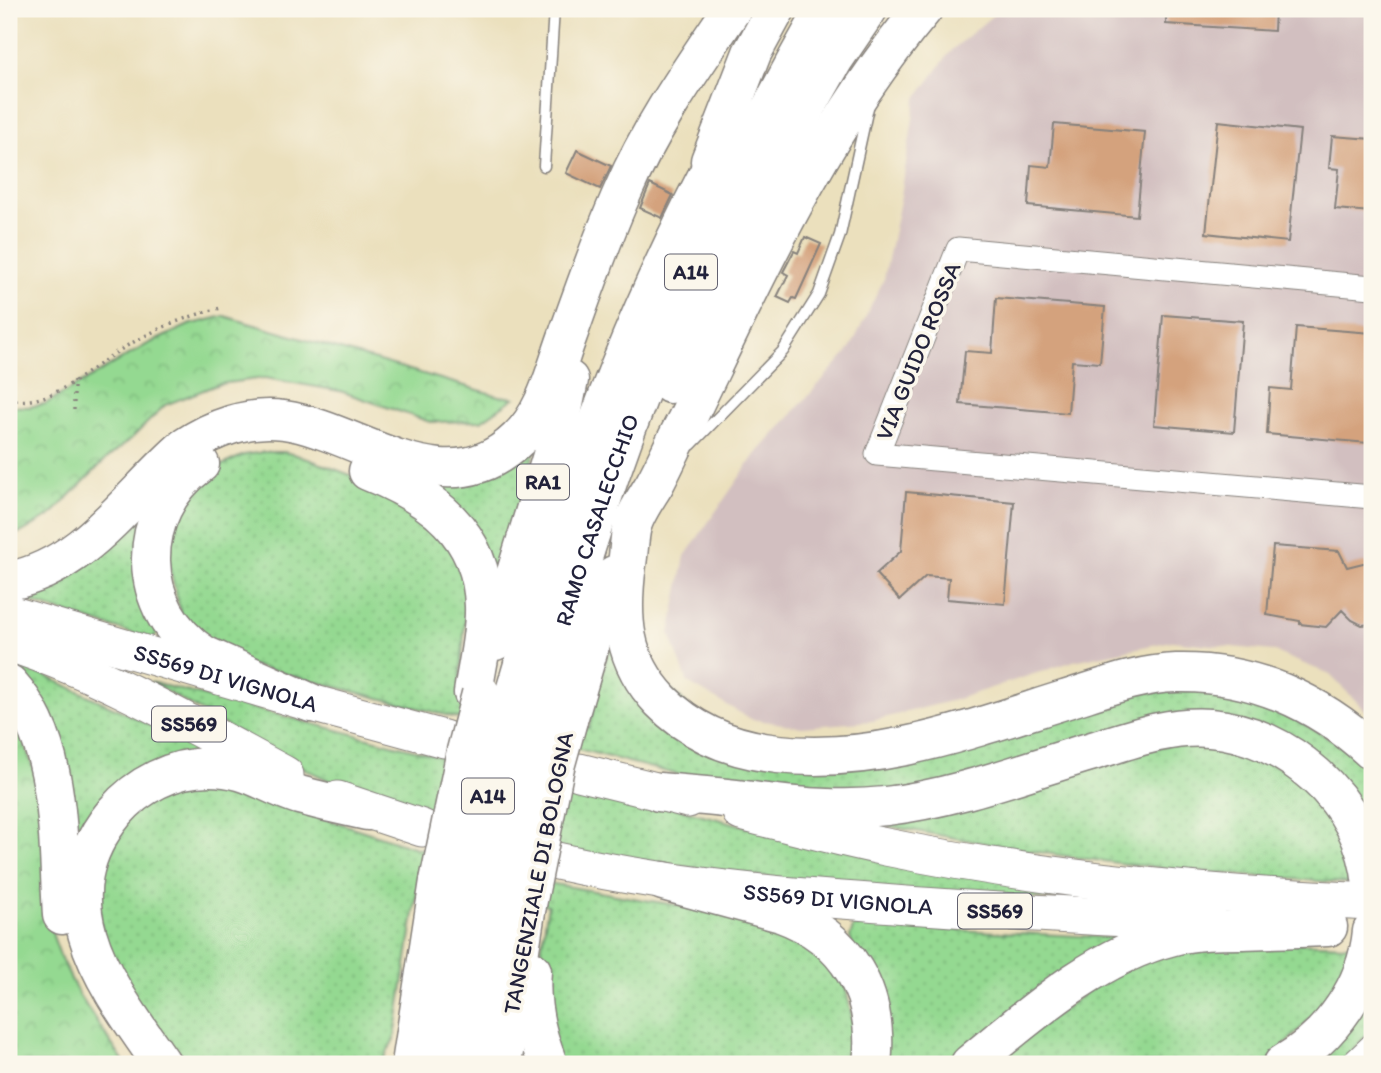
<svg xmlns="http://www.w3.org/2000/svg" width="1381" height="1073" font-family="Itim,sans-serif">
<style>
.industrial{fill:#d2bfc0}
.grass{fill:url(#grass-dots);stroke:#5b7e66;stroke-width:2}
.park{fill:url(#park-crowns);stroke:#5b7e66;stroke-width:2}
.building{fill:#d4a27d}
.lines{fill:none;stroke-linecap:round;stroke-linejoin:round}
.service-casing{stroke:#86817c;stroke-width:13}
.minor-casing{stroke:#86817c;stroke-width:25}
.trunk-casing{stroke:#86817c;stroke-width:39}
.motorway-casing{stroke:#86817c;stroke-width:41}
.path{stroke:#86817c;stroke-width:3.5;stroke-dasharray:2 5;stroke-linecap:butt}
.service{stroke:#fff;stroke-width:10}
.minor{stroke:#fff;stroke-width:23}
.trunk{stroke:#fff;stroke-width:37}
.motorway{stroke:#fff;stroke-width:38}
.motorway-bridge-casing{stroke:#86817c;stroke-width:41;stroke-linecap:butt}
.motorway-bridge{stroke:#fff;stroke-width:38}
.labels{text-anchor:middle;stroke-width:7;stroke-linejoin:round;paint-order:stroke}
.shield{fill:#fbf7ec;stroke:#636270;stroke-width:2}
.shield-label{font-size:21px;font-weight:bold;fill:#22223b}
.street-label{font-size:23px;fill:#22223b;stroke:#fbf7ec}
</style>
<defs>
<pattern id="grass-dots" width="8" height="8" patternUnits="userSpaceOnUse" patternTransform="scale(1.75)"><rect width="8" height="8" fill="#94d991"/><path d="M2 2h.1M6 6h.1" fill="none" stroke="#7fba7e" stroke-width="1.8" stroke-linecap="round"/></pattern>
<pattern id="park-crowns" width="20" height="18" patternUnits="userSpaceOnUse" patternTransform="scale(1.75)"><rect width="20" height="18" fill="#94d991"/><path d="M2 6a3 3 0 1 1 6 0M12 15a3 3 0 1 1 6 0" fill="none" stroke="#7fba7e"/></pattern>
</defs>
<rect width="100%" height="100%" fill="#fbf7ec"/>
<filter id="ink" filterUnits="userSpaceOnUse"><feTurbulence type="fractalNoise" baseFrequency=".0143" numOctaves="2"/><feDisplacementMap in="SourceGraphic" scale="14" xChannelSelector="R" yChannelSelector="G"/><feConvolveMatrix kernelMatrix="1 2 1 2 8 2 1 2 1" color-interpolation-filters="sRGB"/></filter>
<filter id="wash" filterUnits="userSpaceOnUse"><feTurbulence type="fractalNoise" baseFrequency=".00686" numOctaves="4" result="noise"/><feDisplacementMap in="SourceGraphic" scale="28" xChannelSelector="R" yChannelSelector="G"/><feGaussianBlur stdDeviation="1.57" result="paint"/><feColorMatrix in="noise" values="0 0 0 0 0 0 0 0 0 0 0 0 0 0 0 0 0 1.4 0 .05"/><feComposite in="paint" operator="in"/></filter>
<g filter="url(#wash)">
<rect width="100%" height="100%" fill="#ebe0bd"/>
<path class="industrial" d="M1000 9H1372V717L1329 674 1272 651 1172 641 1074 661 954 700 872 721 802 727 751 719 688 683 670 634 685 556 752 459 850 349 884 279 901 196 916 99 951 51Z"/>
<path class="grass" d="M537 444 496 578 411 474Z
M263 452H284L300 456 401 494 469 571 459 695 589 728 612 634 745 760 1125 693 1239 689 1372 761V833L1254 726 918 790 734 789 239 662 184 626 163 541 209 471 244 455Z
M177 467 158 630 155 637 151 639 11 596Z
M22 665 130 715 202 752 79 857 16 671 19 666Z
M150 682 442 757 574 788 654 802 763 831 1184 903 884 892 560 851 379 800 328 780 281 757Z
M1202 736 1306 778 1372 885C1287 879 1203 873 1118 863 1036 853 954 838 872 823Z
M200 778 413 847 554 884 644 900 756 917 791 926 842 971 862 1064H556L538 970 548 905 420 874 395 1037 381 1064H174L107 958 94 885 130 812Z
M854 925 1120 938 958 1064H887L850 937Z
M1237 941 1372 946 1343 985 1269 1061 1262 1064H990L1131 959Z
M1372 979V1030L1340 1064H1304Z"/>
<path class="park" d="M224 316 499 396 514 398 481 421 430 422 340 391 265 378 219 384 165 405 133 437 103 462 51 515 22 532 9 535V406L28 407 45 404 148 344 189 325Z
M9 699 41 791 53 936 62 961 79 995 125 1064H9Z"/>
<g id="blocks">
<path class="building" d="M1166 9H1275L1274 31 1166 24Z
M1218 121 1300 130 1288 242 1206 233Z
M1054 124 1145 132 1137 216 1028 206 1031 165 1050 167Z
M1332 136 1372 139V212L1335 209 1339 169 1329 168Z
M577 150 611 166 600 189 566 173Z
M650 184 673 195 662 218 640 208Z
M805 237 821 244 796 299 793 298 790 303 777 297 788 275 783 272 794 251 798 253Z
M996 298 1105 307 1100 363 1072 361 1068 413 960 404 965 351 992 353Z
M1163 315 1243 321 1234 432 1154 425Z
M1296 327 1372 333V389L1368 443 1267 434 1270 388 1291 390Z
M906 492 1014 502 1005 604 947 599 949 578 926 576 900 600 876 574 901 551Z
M1273 546 1339 551 1347 567 1363 563H1372V624L1362 625 1352 620 1342 610 1326 627 1300 624V621L1267 615Z"/>
</g>
</g>
<g filter="url(#ink)">
<use href="#blocks" fill-opacity="0" stroke="#86817c" stroke-width="2"/>
<g class="lines">
<defs>
<path id="service" d="M544 166 554 9
M691 445 783 351 819 294 840 235 869 103"/>
<path id="minor" d="M1372 287 958 249 877 454 1372 497
M1352 1064 1372 1045"/>
<g id="trunk">
<path id="s1" d="M9 614 311 703 444 739"/>
<path d="M9 643C106 674 196 727 285 775"/>
<path d="M579 772 688 799"/>
<path d="M338 800 422 828"/>
<path d="M741 812C789 824 837 837 886 847 1046 880 1209 895 1372 902"/>
<path id="s2" d="M557 861C655 883 755 894 856 901 974 911 1092 916 1210 922"/>
</g>
<g id="motorway">
<path d="M923 9C819 133 755 279 685 423 674 443 665 465 654 485 646 498 636 512 632 526 629 538 629 552 627 564 620 617 622 660 661 701 692 733 734 749 778 754 877 765 971 729 1064 700 1100 689 1138 674 1176 673 1251 671 1318 701 1372 751"/>
<path d="M710 161 752 53 776 9"/>
<path d="M670 384 798 122 834 59 868 9"/>
<path d="M200 464C133 513 135 610 204 655L311 703"/>
<path d="M368 471C431 496 482 532 484 606 485 635 477 665 473 693"/>
<path d="M9 581C85 567 129 496 184 448 213 428 249 415 284 420 361 431 445 510 518 439 546 413 555 370 568 335 585 287 602 238 623 191 651 126 693 67 732 9"/>
<path d="M495 641 557 439 569 380"/>
<path d="M9 684C63 743 57 840 62 915"/>
<path d="M511 705C534 629 554 552 579 476 618 360 668 248 726 140"/>
<path id="s3" d="M538 712C570 593 607 475 653 360 702 239 761 122 825 9"/>
<path d="M568 720 591 642 614 575"/>
<path d="M659 792C692 795 726 797 759 802 802 807 842 811 886 806 957 798 1028 770 1096 750 1134 738 1170 725 1210 728 1249 731 1286 749 1315 775 1347 804 1368 842 1372 885"/>
<path d="M663 881 781 913C848 937 880 994 872 1064"/>
<path d="M532 971C529 1003 536 1034 548 1064"/>
<path d="M162 1064C108 986 40 903 115 812 138 785 173 767 209 767 249 767 264 784 299 795 321 801 344 806 367 811"/>
<path d="M411 1064 439 881"/>
<path d="M445 1064 470 889"/>
<path d="M473 1064 498 894"/>
<path d="M502 1064 527 905"/>
<path d="M970 1064C1031 1014 1095 956 1173 936 1195 930 1219 930 1242 930 1271 929 1299 928 1328 927"/>
<path d="M1283 1064C1331 1037 1367 986 1372 931"/>
</g>
</defs>
<use href="#service" class="service-casing"/>
<use href="#minor" class="minor-casing"/>
<use href="#trunk" class="trunk-casing"/>
<use href="#motorway" class="motorway-casing"/>
<path class="path" d="M74 380V415
M9 399C52 409 90 367 125 347 155 329 187 316 221 308"/>
<use href="#service" class="service"/>
<use href="#minor" class="minor"/>
<use href="#trunk" class="trunk"/>
<use href="#motorway" class="motorway"/>
<defs>
<path id="motorway-bridge" d="M439 881 466 751 481 694
M470 889 490 786 511 705
M498 894 538 712
M527 905 555 767 568 720"/>
</defs>
<use href="#motorway-bridge" class="motorway-bridge-casing"/>
<use href="#motorway-bridge" class="motorway-bridge"/>
</g>
</g>
<g class="labels">
<g class="shield">
<rect x="665" y="254.5" width="52" height="35" rx="5"/>
<rect x="517" y="464.5" width="52" height="35" rx="5"/>
<rect x="152" y="706.5" width="74" height="35" rx="5"/>
<rect x="462" y="778.5" width="52" height="35" rx="5"/>
<rect x="958" y="893.5" width="74" height="35" rx="5"/>
</g>
<g class="shield-label">
<text x="691" y="279">A14</text>
<text x="543" y="489">RA1</text>
<text x="189" y="731">SS569</text>
<text x="488" y="803">A14</text>
<text x="995" y="918">SS569</text>
</g>
<g class="street-label">
<text transform="translate(918 351) rotate(-68)" y="8">VIA GUIDO ROSSA</text>
<text dy="8" stroke="none"><textPath href="#s3" startOffset="201">RAMO CASALECCHIO</textPath></text>
<text dy="8" stroke="none"><textPath href="#s1" startOffset="226">SS569 DI VIGNOLA</textPath></text>
<text transform="translate(538 873) rotate(-79)" y="8">TANGENZIALE DI BOLOGNA</text>
<text dy="8" stroke="none"><textPath href="#s2" startOffset="284">SS569 DI VIGNOLA</textPath></text>
</g>
</g>
<rect width="1381" height="1073" fill="none" stroke="#fbf7ec" stroke-width="35"/>
</svg>
